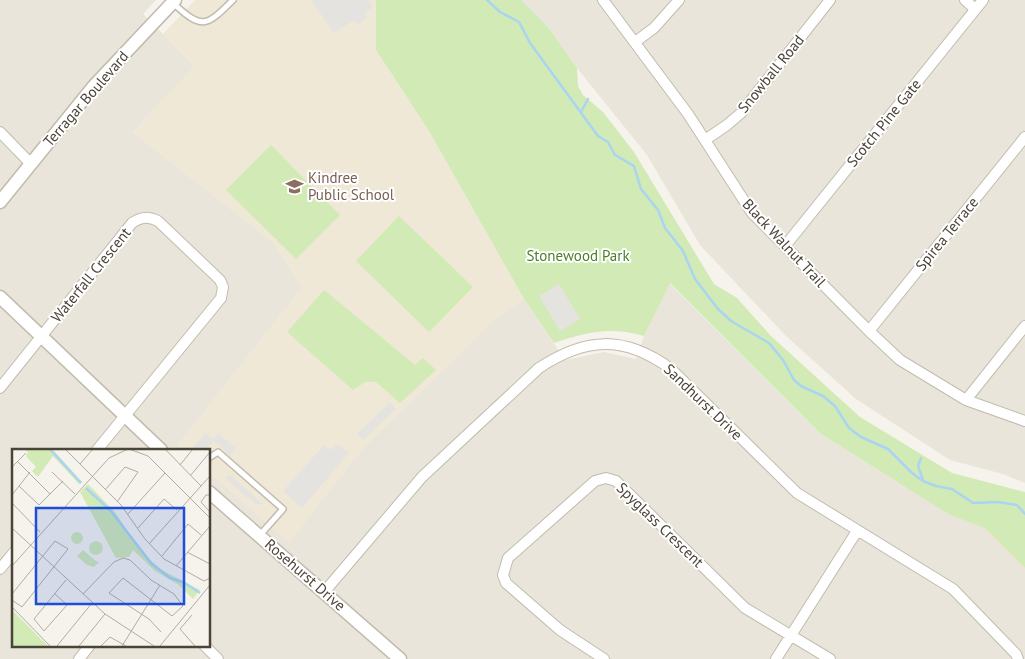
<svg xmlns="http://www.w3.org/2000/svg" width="1025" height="659" font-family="'PT Sans',sans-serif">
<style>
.residential{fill:#eae5da}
.education{fill:#efe8d6}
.green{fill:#d2eab5}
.parking{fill:#e5e3e0}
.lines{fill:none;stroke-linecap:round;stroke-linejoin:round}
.stream{stroke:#a9d4f2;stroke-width:2.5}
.service-casing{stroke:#c2bbae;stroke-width:8}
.minor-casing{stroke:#c2bbae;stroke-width:12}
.tertiary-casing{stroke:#c2bbae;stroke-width:15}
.service{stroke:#fff;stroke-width:5}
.minor{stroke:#fff;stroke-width:10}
.tertiary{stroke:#fff;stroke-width:12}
.labels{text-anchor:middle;stroke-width:4;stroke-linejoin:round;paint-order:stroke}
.street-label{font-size:15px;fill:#4b4439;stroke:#fff}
.education-label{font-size:15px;fill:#785e54;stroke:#fff;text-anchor:start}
.park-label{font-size:15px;fill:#4a7f2a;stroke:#fff}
.inset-river{fill:none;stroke:#a9d4f2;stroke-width:2.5}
.inset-road{fill:none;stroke:#b2ada4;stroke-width:1}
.view{fill:#1d4ed8;fill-opacity:0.15;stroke:#1d4ed8;stroke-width:2.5}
.inset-edge{fill:none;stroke:#4b4439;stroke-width:2.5}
</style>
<rect width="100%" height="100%" fill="#f6f3ec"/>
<path class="residential" d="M0 0H156L143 14 195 66 133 132 274 243 302 288 178 445 184 450H14V645H209V472L289 542 362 449 496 318 524 299 565 360 604 352 636 359 644 336 669 283 821 434 948 514 986 529 1025 568V659H0Z
M521 0H1025V483L1003 474 950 460 856 399 786 336 700 245 647 155 577 68 549 28Z"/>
<path class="education" d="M195 0H376V50L429 131 524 299 496 318 362 449 289 543 209 472V450H184L178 445 302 288 274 243 133 132 195 66 163 34Z"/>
<path class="green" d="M376 0H521L549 28 577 68 578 86 583 95 603 112 634 152 714 284 737 298 771 336 860 417 952 473 1025 492V568L986 529 948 514 821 434 670 283 644 336C612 326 585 332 554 343L524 299 429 131 376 50Z
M271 145 340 215 296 259 226 190Z
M399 216 473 287 429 332 356 261Z
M324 290 415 365 423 358 436 370 400 403 376 382H365L353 390 287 332Z"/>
<path class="parking" d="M311 0H368L373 7 364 13 367 18 357 25 354 20 334 33Z
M559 284 580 319 560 331 539 296Z
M390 402 396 409 363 440 357 434Z
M206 433 213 439 218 433 236 448 230 455 214 441 205 450H197L193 447Z
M337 444 349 453 302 508 283 491 324 445 331 450Z
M230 475 263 504 256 505 225 478Z"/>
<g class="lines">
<path class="stream" d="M487 0 500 12 519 22 530 43 598 136 608 142 615 155 634 166 641 189 658 210 665 228 683 251 695 279 718 309 731 321 769 343 783 360 794 380 801 386 823 396 835 406 849 428 861 437 888 449 912 473 923 481 936 486 952 489 973 503 998 502 1017 505 1025 514
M581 112 588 99
M921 458 918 466 923 480"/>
<defs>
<path id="service" d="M173 3C202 30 206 27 233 0
M209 458 218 452 283 509 260 535"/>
<path id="minor" d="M603 0 688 114 752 213 869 331 900 360 966 400 1025 421
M965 0 975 9
M635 42 654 28 679 0
M0 132 31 164
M705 140 727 125 741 113 830 0
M785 246 983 0
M869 331 1025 137
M0 388 132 223C141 217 148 216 158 221L220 280 223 287 221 298 97 450
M966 400 1025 326
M0 569 14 552
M325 591 422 477 539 368C586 337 624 335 671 369L797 493 953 589 1016 654 1018 659
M204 645 218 659
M79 659 90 645
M604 659 560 630 506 583 503 575 508 558 595 481 606 478 616 481 745 608 830 659
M776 659 857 531"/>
<path id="tertiary" d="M0 202 94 86 175 0
M0 297 161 450
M209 492 400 659"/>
</defs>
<use href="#service" class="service-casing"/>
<use href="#minor" class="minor-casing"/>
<use href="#tertiary" class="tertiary-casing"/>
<use href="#service" class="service"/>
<use href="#minor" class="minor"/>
<use href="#tertiary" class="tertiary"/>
</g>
<defs>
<symbol id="school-bare" viewBox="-9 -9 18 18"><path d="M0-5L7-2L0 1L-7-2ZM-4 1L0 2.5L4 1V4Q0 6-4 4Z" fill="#8d6e63" stroke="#fff" stroke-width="2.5" paint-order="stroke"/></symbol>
</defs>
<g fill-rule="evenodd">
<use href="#school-bare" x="282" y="174" width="25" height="25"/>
</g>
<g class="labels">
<g class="street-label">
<text transform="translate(771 74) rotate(-51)" y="5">Snowball Road</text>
<text transform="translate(86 99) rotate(-49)" y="5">Terragar Boulevard</text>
<text transform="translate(884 123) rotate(-51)" y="5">Scotch Pine Gate</text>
<text transform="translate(947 234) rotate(-51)" y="5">Spirea Terrace</text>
<text transform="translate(784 243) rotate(47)" y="5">Black Walnut Trail</text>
<text transform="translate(91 275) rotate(-51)" y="5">Waterfall Crescent</text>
<text transform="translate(703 402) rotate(44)" y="5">Sandhurst Drive</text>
<text transform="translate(660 525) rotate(44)" y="5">Spyglass Crescent</text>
<text transform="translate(305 575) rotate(41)" y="5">Rosehurst Drive</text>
</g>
<g class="education-label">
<text x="308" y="183">Kindree<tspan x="308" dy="17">Public School</tspan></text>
</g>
<g class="park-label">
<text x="578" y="261">Stonewood Park</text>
</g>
</g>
<g transform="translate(12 449)">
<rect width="198" height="198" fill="#f6f3ec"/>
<path d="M12 0H40L70 33 67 35 41 7 26 28 20 22 24 18 14 7 16 3ZM76 35 103 63 127 100 148 120 188 141 181 150 167 136 143 122 121 101 117 108 104 109 68 43ZM59 89a6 6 0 1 1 12 0a6 6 0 1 1-12 0ZM77 99a7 7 0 1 1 14 0a7 7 0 1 1-14 0ZM71 101 84 112 87 113 82 118 75 116 65 107ZM0 161 36 197H0Z" fill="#d2eab5"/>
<path class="inset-river" d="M38 0 69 34M74 39 99 62 139 114 158 129 171 133 188 144"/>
<path class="inset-road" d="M53 0 109 56 133 90 152 110 192 132 198 129M117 0 136 7 198 69M153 0 189 37M5 12 38 45M68 15 81 0M168 16 181 0M0 18 14 4M40 23 63 45M179 26 198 3M7 37 27 56 51 32M93 41 113 18 126 23 105 53M0 46 18 23M198 46H194L189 53 198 63M0 54 28 83M116 65 153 24M0 79 93 165 142 197M126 79 152 50 165 61M137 95 198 27M175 103 198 115M150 107 176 75 189 86M0 117 97 9 116 0M164 117 198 77M0 145 43 92 56 100 10 158 0 151M43 145 55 156 32 182 22 170 54 131M71 145 102 113 111 109 118 111 139 131 162 145 171 157 160 167 111 129 97 144 137 170 149 183M0 158 38 197M180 166 168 180 183 197M45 197 80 154M67 197 93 165M89 197 98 188 114 197M110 197 148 136M148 197 198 136"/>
<path class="view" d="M24 59H172V155H24Z"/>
<rect width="198" height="198" class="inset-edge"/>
</g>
</svg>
